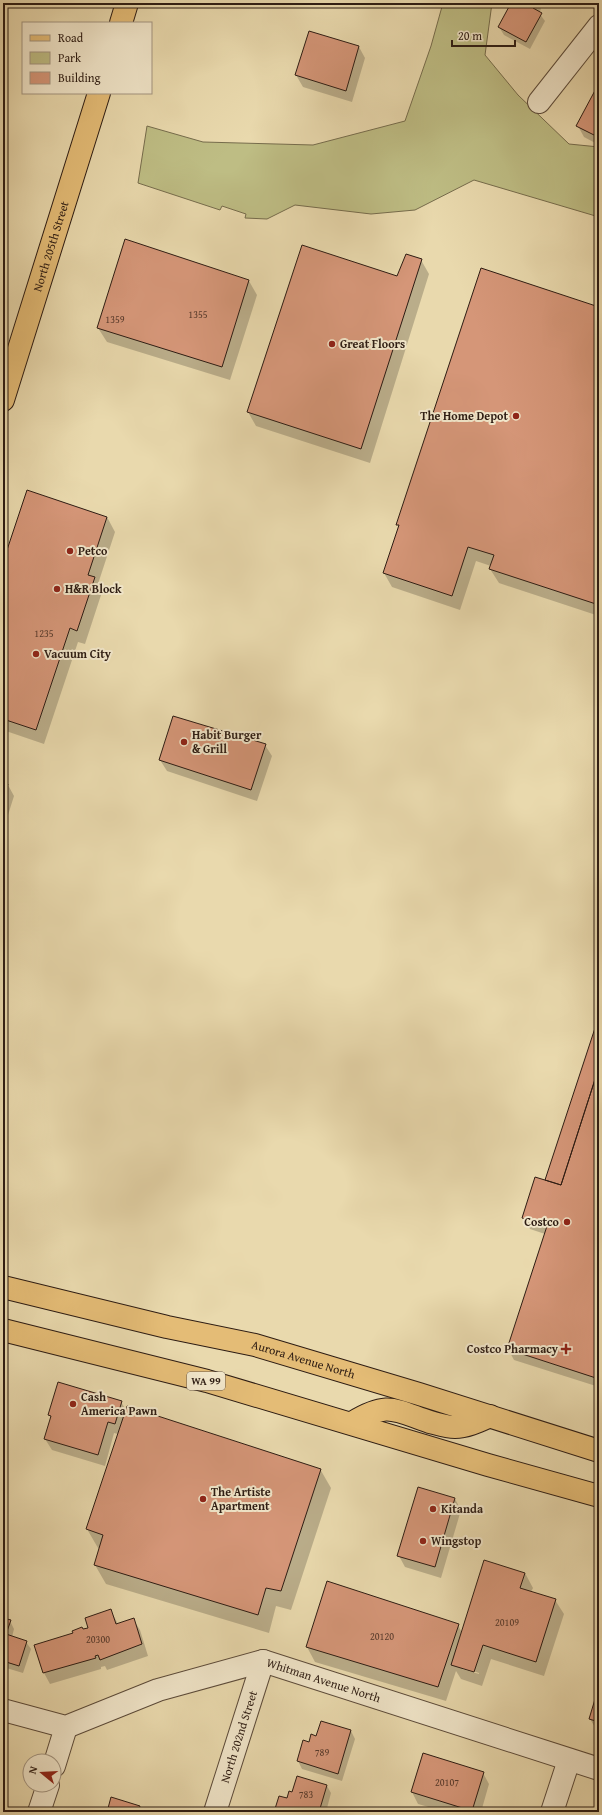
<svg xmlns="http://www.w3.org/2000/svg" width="602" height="1815" font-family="'Gentium Book Plus',serif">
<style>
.green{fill:#bebd84;stroke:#766c4c}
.shadow{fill:#0003;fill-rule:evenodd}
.building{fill:#d59678;stroke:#2d1c13}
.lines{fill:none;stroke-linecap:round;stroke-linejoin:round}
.street-casing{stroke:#5c4b3a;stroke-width:24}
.primary-casing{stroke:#2d1c13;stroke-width:24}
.highway-casing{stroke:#2d1c13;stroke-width:24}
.street{stroke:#f1e6ca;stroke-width:22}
.primary{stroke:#e4bc76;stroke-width:22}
.highway{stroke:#e4bc76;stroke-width:22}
.poi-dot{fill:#8f2418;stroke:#f1e6ca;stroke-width:1.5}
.labels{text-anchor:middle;stroke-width:4;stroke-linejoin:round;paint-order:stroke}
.number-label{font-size:10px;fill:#573a2c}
.shield{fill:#f1e6ca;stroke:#68594a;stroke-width:1}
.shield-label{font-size:11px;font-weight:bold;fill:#2d1c13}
.street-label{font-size:12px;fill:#2d1c13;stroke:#f1e6ca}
.poi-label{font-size:12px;font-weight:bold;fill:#2d1c13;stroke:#f1e6ca;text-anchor:start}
</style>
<rect width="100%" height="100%" fill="#e9d9ad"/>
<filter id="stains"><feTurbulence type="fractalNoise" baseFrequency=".005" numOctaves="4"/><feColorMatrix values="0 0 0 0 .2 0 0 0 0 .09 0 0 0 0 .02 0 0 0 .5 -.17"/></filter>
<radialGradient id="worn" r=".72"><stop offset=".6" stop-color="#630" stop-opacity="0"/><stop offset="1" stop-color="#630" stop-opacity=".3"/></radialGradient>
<path class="green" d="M443 3H492L485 55 518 95 569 144 599 147V217L474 180 415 210 371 214 295 205 267 219 245 218 246 214 222 206 220 210 138 183 147 126 203 142 313 145 405 121 431 46Z"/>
<path class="shadow" d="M512 3H538L541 9 539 13 545 21 530 49 504 35 499 27Z
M359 47 365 58 352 102 303 87 296 75Z
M599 85V145L584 137 578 126Z
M421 260 429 274 370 463 256 426 248 412Z
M249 281 257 295 230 380 107 342 98 328Z
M599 308V616L499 583 490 569 491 566 476 561 460 610 392 587 384 573 399 527 397 524Z
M107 517 115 532 98 584 102 592 85 644 78 642 44 744 3 730V566Z
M265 745 272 756 257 801 167 771 160 760Z
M3 784 8 785 14 796 3 831Z
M599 1022V1387L514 1360 508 1349 545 1234 530 1229 523 1217 546 1181Z
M121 1402 126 1410 320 1469 331 1488 291 1610 276 1606 269 1633 106 1584 95 1565 100 1549 98 1548 87 1529 118 1434 114 1433 105 1466 52 1450 45 1439 52 1419 49 1415Z
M455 1499 461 1510 441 1578 405 1567 399 1556Z
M525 1573 533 1588 531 1592 555 1600 564 1614 544 1676 491 1659 482 1686 461 1679 456 1671 446 1701 315 1662 307 1647 458 1625 462 1633ZM462 1667 479 1673V1674L462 1669Z
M111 1611 118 1624 133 1619 140 1630 148 1656 107 1670 105 1666 101 1667V1669L50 1684 44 1673 83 1630 90 1628Z
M3 1619 10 1621 14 1629 12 1637 26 1642 31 1649 23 1673 3 1667Z
M599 1690V1734L590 1719Z
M351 1731 355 1739 342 1781 302 1769 298 1761 309 1743 317 1737Z
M424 1755 483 1773 489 1784 481 1812H446L418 1804 412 1792Z
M3 1766 5 1769 3 1776Z
M327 1786 331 1793 326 1812H275L293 1793Z
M140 1807 143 1812H108Z"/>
<path class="building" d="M511 3H536L533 8 542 13 526 42 498 27Z
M309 31 359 46 346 91 295 75Z
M599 83V131L596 136 576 126Z
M125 239 249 280 222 367 97 328Z
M302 245 397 276 406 254 422 259 361 449 247 412Z
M481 268 599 307V605L489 569 494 555 468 547 452 596 383 573 399 525H396Z
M27 490 107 517 88 575 95 577 77 631 70 628 36 730 3 719V562Z
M173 716 266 744 251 790 159 760Z
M3 782 8 784 3 801Z
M599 1021V1067L561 1185 545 1180 597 1022Z
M599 1067V1379L507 1349 547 1226 522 1218 535 1177 561 1185Z
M58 1382 122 1401 115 1424 108 1422 98 1455 44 1439 51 1416 48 1415Z
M127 1406 321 1469 281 1591 266 1588 258 1615 94 1565 103 1535 86 1529Z
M418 1487 455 1498 435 1567 397 1556Z
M484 1560 525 1573 520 1588 556 1599 536 1662 483 1645 474 1672 451 1665Z
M327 1581 459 1624 438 1687 306 1647Z
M111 1609 116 1624 134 1618 142 1644 100 1660 98 1655 95 1656 96 1658 43 1673 34 1645 73 1633 72 1631 82 1627 83 1629 88 1628 85 1618Z
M3 1618 11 1620 6 1634 27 1641 19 1666 3 1661Z
M599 1686V1722L589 1719Z
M321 1721 351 1730 338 1774 297 1761 303 1740 309 1742 311 1734 316 1736Z
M423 1753 484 1772 472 1811 411 1792Z
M297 1776 327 1785 319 1812H274L279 1796 287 1798 289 1791 292 1792Z
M111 1797 140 1806 138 1812H107Z"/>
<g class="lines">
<defs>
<g id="street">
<path d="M539 102 599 26"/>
<path id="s1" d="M3 1710 66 1727 158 1690 263 1661 599 1769"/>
<path d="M54 1766 66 1727"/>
<path d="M39 1812 48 1785"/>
<path id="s2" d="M215 1812 263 1661"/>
<path d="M552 1812 569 1760"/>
</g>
<g id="primary">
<path d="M121 23 127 3"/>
<path id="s3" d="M3 400 99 93"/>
<path d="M352 1423C388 1401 394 1410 430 1422 438 1424 446 1427 455 1427 467 1427 479 1421 490 1416"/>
</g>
<g id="highway">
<path id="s4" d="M3 1287 167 1327 255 1345 419 1394 599 1451"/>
<path d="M3 1330 207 1381 488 1465 599 1496"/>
</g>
</defs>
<use href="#street" class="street-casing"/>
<use href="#primary" class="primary-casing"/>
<use href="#highway" class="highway-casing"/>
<use href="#street" class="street"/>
<use href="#primary" class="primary"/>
<use href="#highway" class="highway"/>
</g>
<g class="poi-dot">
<circle cx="332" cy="344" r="4"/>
<circle cx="516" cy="416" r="4"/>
<circle cx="70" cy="551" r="4"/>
<circle cx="57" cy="589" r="4"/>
<circle cx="36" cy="654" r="4"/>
<circle cx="184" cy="742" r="4"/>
<circle cx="567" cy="1222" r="4"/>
<path d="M564 1343h4v4h4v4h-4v4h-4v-4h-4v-4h4z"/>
<circle cx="73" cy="1404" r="4"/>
<circle cx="203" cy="1499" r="4"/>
<circle cx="433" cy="1509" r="4"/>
<circle cx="423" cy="1541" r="4"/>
</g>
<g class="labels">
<g class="number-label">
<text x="198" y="318">1355</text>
<text x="115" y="323">1359</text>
<text x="44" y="637">1235</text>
<text x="507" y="1626">20109</text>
<text x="382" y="1640">20120</text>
<text x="98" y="1643">20300</text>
<text x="322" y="1756">789</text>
<text x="447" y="1786">20107</text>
<text x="306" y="1798">783</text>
</g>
<rect class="shield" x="187" y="1372" width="38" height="18" rx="3"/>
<g class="shield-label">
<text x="206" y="1385">WA 99</text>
</g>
<g class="street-label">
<text dy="4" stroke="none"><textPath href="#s3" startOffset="161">North 205th Street</textPath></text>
<text dy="4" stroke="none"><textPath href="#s4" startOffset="309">Aurora Avenue North</textPath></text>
<text dy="4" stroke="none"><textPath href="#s1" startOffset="337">Whitman Avenue North</textPath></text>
<text dy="4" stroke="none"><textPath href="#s2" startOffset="79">North 202nd Street</textPath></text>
</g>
<g class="poi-label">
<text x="340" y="348">Great Floors</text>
<text x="508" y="420" text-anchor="end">The Home Depot</text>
<text x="78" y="555">Petco</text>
<text x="65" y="593">H&amp;R Block</text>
<text x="44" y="658">Vacuum City</text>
<text x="192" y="739">Habit Burger<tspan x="192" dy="14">&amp; Grill</tspan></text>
<text x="559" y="1226" text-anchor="end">Costco</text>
<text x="558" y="1353" text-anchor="end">Costco Pharmacy</text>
<text x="81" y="1401">Cash<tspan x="81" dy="14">America Pawn</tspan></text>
<text x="211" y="1496">The Artiste<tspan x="211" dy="14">Apartment</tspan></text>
<text x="441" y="1513">Kitanda</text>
<text x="431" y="1545">Wingstop</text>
</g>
</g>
<rect width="602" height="1815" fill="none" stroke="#e9d9ad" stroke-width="16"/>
<rect x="4" y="4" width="594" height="1807" fill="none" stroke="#2d1c13" stroke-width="2"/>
<rect x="8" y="8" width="586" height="1799" fill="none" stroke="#2d1c13"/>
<rect x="22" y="22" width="130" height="72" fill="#f1e6ca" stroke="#a39581"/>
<rect x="30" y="35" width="20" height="6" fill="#e4bc76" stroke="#a39581"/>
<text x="58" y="42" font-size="12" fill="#2d1c13">Road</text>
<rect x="30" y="52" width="20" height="12" fill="#bebd84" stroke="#a39581"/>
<text x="58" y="62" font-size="12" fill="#2d1c13">Park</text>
<rect x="30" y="72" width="20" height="12" fill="#d59678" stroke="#a39581"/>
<text x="58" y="82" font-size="12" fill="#2d1c13">Building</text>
<g transform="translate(42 1773) rotate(288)"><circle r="19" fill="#f1e6ca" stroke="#a39581"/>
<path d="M0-3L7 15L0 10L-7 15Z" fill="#8f2418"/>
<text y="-6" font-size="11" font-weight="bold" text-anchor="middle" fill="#2d1c13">N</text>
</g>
<path d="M452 40v6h63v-6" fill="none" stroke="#2d1c13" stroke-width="2"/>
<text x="458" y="40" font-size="12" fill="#2d1c13" stroke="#f1e6ca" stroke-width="3" paint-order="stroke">20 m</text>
<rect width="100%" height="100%" filter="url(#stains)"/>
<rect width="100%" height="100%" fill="url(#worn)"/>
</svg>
